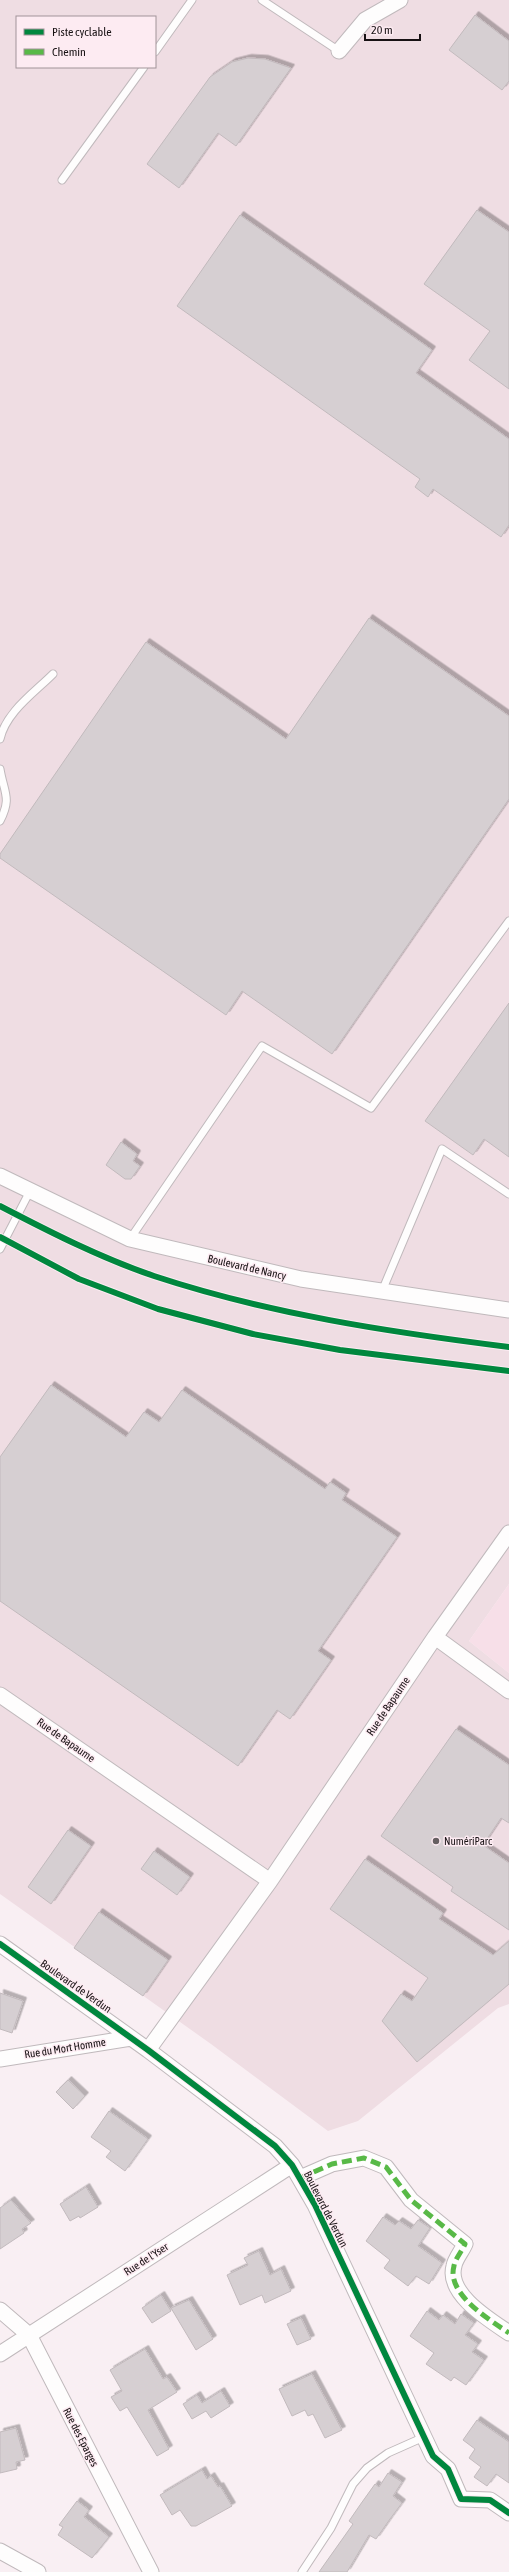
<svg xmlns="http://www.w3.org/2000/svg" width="509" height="2572" font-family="'Asap Condensed',sans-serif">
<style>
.built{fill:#efdde3;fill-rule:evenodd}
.green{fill:#f7dfe8}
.building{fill:#d6cfd2;stroke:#c2babd;filter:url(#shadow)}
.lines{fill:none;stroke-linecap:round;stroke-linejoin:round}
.service-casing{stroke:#c0b9bc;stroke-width:9}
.minor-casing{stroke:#c0b9bc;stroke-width:17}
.service{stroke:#fefdfd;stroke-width:7}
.minor{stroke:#fefdfd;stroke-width:15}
.quiet{stroke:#58b947;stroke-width:5;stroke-dasharray:10 5;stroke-linecap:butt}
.cycleway-casing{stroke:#fdebf2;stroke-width:8}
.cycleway{stroke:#00873e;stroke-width:6}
.poi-dot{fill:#665f61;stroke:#fdebf2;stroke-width:1.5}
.labels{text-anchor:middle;stroke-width:3;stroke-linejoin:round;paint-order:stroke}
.street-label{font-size:11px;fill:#171113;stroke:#fdebf2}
.poi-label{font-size:11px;fill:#171113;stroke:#fdebf2;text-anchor:start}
</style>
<defs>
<filter id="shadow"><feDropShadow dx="3.5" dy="-3.5" stdDeviation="0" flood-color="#0004"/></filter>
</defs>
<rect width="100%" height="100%" fill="#f9eff3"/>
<path class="built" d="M0 0H509V1584L469 1641 509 1673V2004L498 2008 358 2121 328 2131 211 2044 0 1894ZM17 17H155V67H17Z"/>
<path class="green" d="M509 1584V1673L469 1641Z"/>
<path class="building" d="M475 15 509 41V81L502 90 449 50Z
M248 58 265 59 291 68 236 146 218 133 179 188 147 164 210 77 232 62Z
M477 210 509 232V389L469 360 490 331 424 284Z
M240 215 432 350 416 373 509 439V525L501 537 433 489 428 497 415 487 420 479 177 306Z
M369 618 509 716V799L332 1054 242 991 226 1015 0 858V854L146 642 286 739Z
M509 1003V1157L484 1139 473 1155 425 1121Z
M121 1142 137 1154 133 1161 140 1166 131 1179H125L106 1165Z
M51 1385 126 1437 144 1412 159 1422 182 1390 325 1489 330 1482 346 1493 342 1500 397 1537 318 1651 331 1660 290 1719 277 1710 238 1766 0 1601V1457Z
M456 1729 509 1765V1823L501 1818 483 1845 509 1863V1930L451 1891 453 1887 381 1836Z
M68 1830 91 1846 51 1904 28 1887Z
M154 1851 190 1877 177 1895 141 1869Z
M365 1859 443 1913 439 1919 493 1955 509 1941V1984L417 2062 382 2021 401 1994 412 2001 428 1978 330 1909Z
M99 1912 168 1960 143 1996 74 1948Z
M0 1993 23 2001 12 2033 0 2029Z
M68 2080 85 2096 73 2109 56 2092Z
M109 2111 148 2139 125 2171 106 2157 111 2151 91 2137Z
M86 2187 98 2207 80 2218 79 2216 70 2221 60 2204Z
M11 2200 31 2223 22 2229 24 2233 0 2249V2208Z
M383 2217 395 2225 399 2221 411 2229 418 2220 430 2228 418 2246 442 2263 429 2284 416 2276 408 2286 384 2268 390 2260 366 2241Z
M259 2251 270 2275 281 2269 291 2291 265 2303 262 2295 240 2305 227 2275 248 2265 244 2258Z
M161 2295 171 2311 152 2323 142 2308Z
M189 2300 213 2339 196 2350 171 2308Z
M427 2311 439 2320 443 2315 455 2324 461 2314 474 2323 465 2335 478 2344 472 2352 484 2360 466 2385 454 2377 451 2381 426 2364 434 2353 410 2336Z
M301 2318 311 2339 297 2345 287 2324Z
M145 2349 163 2379 167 2377 177 2392 148 2410 169 2449 157 2456 127 2407 120 2411 111 2397 122 2391 110 2370Z
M312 2374 342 2430 325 2438 313 2414 308 2416 305 2410 292 2416 279 2389Z
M221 2391 230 2406 211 2418 206 2411 192 2419 183 2404 197 2395 202 2403Z
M477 2420 509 2442V2483L496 2474 487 2486 474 2477 481 2467 469 2458 475 2449 463 2440Z
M16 2428 25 2460 16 2462 17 2469 0 2473V2432Z
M202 2470 207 2479 211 2476 218 2487 220 2486 232 2506 196 2526H191L180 2510 172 2515 160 2495Z
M388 2473 402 2482 393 2496 402 2503 390 2519 376 2539 369 2535 347 2572H319L353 2524 349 2521 360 2505 375 2484 379 2487Z
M77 2501 89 2510 84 2517 109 2537 92 2558 58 2535 63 2527 59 2525Z"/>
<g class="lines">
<defs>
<path id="service" d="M262 0 339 51
M155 52 192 0
M62 180 144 67
M0 739C6 712 34 693 53 674
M0 769C4 793 12 798 0 821
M130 1239 262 1046 371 1108 509 921
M0 1249 30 1191
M382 1291 442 1149 509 1194
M302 2572 331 2528 353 2484 367 2468 388 2453 424 2437"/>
<path id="minor" d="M339 51 365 20 400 0
M0 1176 130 1239 301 1279 509 1310
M435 1637 509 1691
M0 1695 270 1881
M0 1944 148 2050 275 2146 292 2165 315 2205 433 2456 448 2469 461 2499 490 2500 509 2513
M148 2050 270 1881 435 1637 509 1533
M0 2059 131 2038
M300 2178 332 2164 364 2158 386 2167 411 2200 465 2244C462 2251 455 2259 454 2266 446 2294 490 2320 509 2333
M0 2310 29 2335 151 2572
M0 2354 292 2165
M0 2551 38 2572"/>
</defs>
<use href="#service" class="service-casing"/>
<use href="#minor" class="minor-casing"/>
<use href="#service" class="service"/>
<use href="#minor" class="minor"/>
<path class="quiet" d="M300 2178 332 2164 364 2158 386 2167 411 2200 465 2244C462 2251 455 2259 454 2266 446 2294 490 2320 509 2333"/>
<defs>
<path id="cycleway" d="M0 1206C50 1232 101 1258 154 1276 269 1314 389 1332 509 1347
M0 1237 79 1279 158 1309 253 1334 340 1350 509 1371
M0 1944 148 2050 275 2146 292 2165 315 2205 433 2456 448 2469 461 2499 490 2500 509 2513"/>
</defs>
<use href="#cycleway" class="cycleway-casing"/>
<use href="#cycleway" class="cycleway"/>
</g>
<circle class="poi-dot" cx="436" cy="1841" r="4"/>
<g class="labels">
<g class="street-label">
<text transform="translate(247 1267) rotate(13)" y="4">Boulevard de Nancy</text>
<text transform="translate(388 1706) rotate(-56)" y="4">Rue de Bapaume</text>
<text transform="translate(66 1740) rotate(35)" y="4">Rue de Bapaume</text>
<text transform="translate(76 1986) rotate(35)" y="4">Boulevard de Verdun</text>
<text transform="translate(65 2048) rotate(-9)" y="4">Rue du Mort Homme</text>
<text transform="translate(326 2209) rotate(63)" y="4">Boulevard de Verdun</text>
<text transform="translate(146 2259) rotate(-33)" y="4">Rue de l'Yser</text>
<text transform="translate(81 2437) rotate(63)" y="4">Rue des Eparges</text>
</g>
<g class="poi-label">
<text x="444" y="1845">NumériParc</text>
</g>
</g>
<rect x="16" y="16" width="140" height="52" fill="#fdebf2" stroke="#a19499"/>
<rect x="24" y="29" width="20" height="6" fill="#00873e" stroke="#a19499"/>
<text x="52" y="36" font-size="12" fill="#171113">Piste cyclable</text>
<rect x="24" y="49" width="20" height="6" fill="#58b947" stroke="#a19499"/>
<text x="52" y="56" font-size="12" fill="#171113">Chemin</text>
<path d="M365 34v6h55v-6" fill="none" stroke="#171113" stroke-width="2"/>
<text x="371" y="34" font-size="12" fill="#171113" stroke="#fdebf2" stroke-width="3" paint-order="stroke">20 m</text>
</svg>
